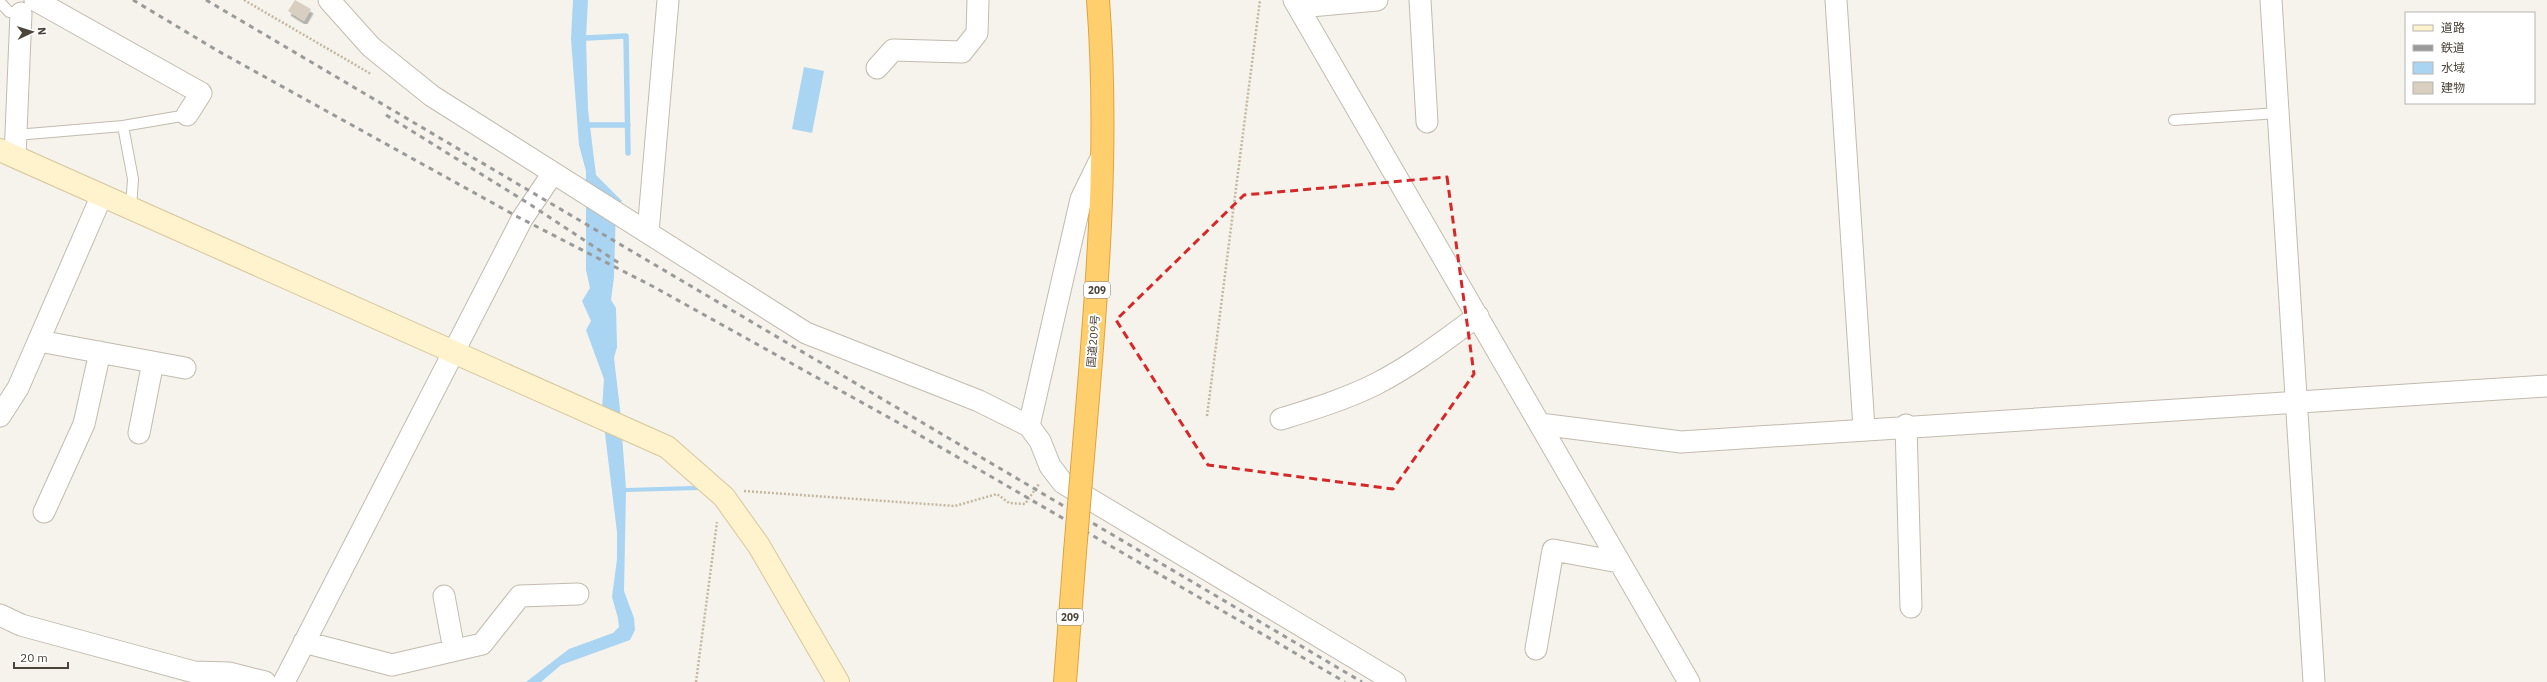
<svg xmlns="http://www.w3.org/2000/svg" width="2547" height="682" font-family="'IBM Plex Sans','Noto Sans JP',sans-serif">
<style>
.water{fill:#a9d4f2}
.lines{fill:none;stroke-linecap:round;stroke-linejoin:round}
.stream{stroke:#a9d4f2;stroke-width:5.5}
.building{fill:#d8cfc1;filter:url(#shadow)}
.lane-casing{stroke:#c2bbae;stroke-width:12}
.street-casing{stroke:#c2bbae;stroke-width:23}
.secondary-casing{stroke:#d6c79b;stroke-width:24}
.highway-casing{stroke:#e0a43c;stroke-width:24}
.path{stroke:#c4b79f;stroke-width:2.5;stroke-dasharray:2 2;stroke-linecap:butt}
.lane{stroke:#fff;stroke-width:10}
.street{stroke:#fff;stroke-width:21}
.secondary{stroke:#fff3cd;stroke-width:22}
.highway{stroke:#ffcf6e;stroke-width:22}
.rail{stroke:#9a9a9a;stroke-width:3;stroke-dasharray:5 5;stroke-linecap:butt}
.highway-bridge-casing{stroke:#e0a43c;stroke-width:24;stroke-linecap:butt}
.highway-bridge{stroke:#ffcf6e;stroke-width:22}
.marked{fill:none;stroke:#d62828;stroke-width:3;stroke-dasharray:8 5;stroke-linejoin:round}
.labels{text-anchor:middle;stroke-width:4;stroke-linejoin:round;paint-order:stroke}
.shield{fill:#fff;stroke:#817c74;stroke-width:1}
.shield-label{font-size:10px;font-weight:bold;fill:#4b4439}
.street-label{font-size:11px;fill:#4b4439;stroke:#fff}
</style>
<defs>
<filter id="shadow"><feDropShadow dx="2.5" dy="4.5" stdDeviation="0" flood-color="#0004"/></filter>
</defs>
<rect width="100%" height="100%" fill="#f6f3ec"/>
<path class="water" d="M573 0H588L586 38 588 110 596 175 622 201 616 207 614 277 611 300 616 308 617 347 614 358 620 409 626 488 693 486 699 490 626 492 624 591 634 618 635 630 630 640 561 665 541 682H526L569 649 613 633 619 627 618 618 612 597 617 559V532L602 409 604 379 586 330 591 321 582 301 590 288 586 270V171L579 145 571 39Z
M804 67 824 71 812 133 792 129Z"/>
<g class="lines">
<path class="stream" d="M586 38 626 36 628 153
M590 125H628"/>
</g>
<path class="building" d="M295 0 311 9 304 21 288 11Z"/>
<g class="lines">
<defs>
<path id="lane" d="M0 2 9 12H24
M2174 120 2278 113
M123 126 133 179 131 208
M16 135 123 126 187 115"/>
<path id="street" d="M35 0 201 93 187 115
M329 0 371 47 432 96 806 333 979 401 1029 426 1040 441 1050 466 1063 483 1395 682
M1294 0 1689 682
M1420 0 1427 122
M1836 0 1864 428
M2271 0 2314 682
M1299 7 1377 0
M877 68 893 50 962 52 977 33 978 0
M15 157 21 13
M648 232 668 0
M39 341 185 368
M0 416 18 388 102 195
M1281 419C1313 409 1346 399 1376 384 1413 365 1445 340 1478 316
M1540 424 1681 442 2547 386
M1906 425 1911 607
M1029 426 1081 199 1101 158
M139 433 153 362
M44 512 84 424 100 352
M444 596 454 650
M0 615 21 625 194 672 229 673 265 682
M304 642 392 665 482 644 520 596 578 594
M1536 649 1553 550 1619 562
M284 682 522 219 553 173"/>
<path id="secondary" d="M0 150 667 447 724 497 759 546 838 682"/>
<path id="highway" d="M1086 421C1098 281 1109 140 1098 0
M1065 682 1075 552"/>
</defs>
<use href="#lane" class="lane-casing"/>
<use href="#street" class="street-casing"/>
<use href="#secondary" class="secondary-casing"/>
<use href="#highway" class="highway-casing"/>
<path class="path" d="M244 0 371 74
M1207 416 1260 0
M744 491 955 506 997 494 1009 503 1025 504 1039 484
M696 682 717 522"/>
<use href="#lane" class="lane"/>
<use href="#street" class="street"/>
<use href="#secondary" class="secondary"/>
<use href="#highway" class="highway"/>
<path class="rail" d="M133 0 218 51 518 217 654 287 897 422 1345 682
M206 0 1362 682
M386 115 531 205 619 263"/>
<defs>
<path id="highway-bridge" d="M1075 552 1086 421"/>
</defs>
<use href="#highway-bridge" class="highway-bridge-casing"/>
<use href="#highway-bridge" class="highway-bridge"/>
</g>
<path class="marked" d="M1447 177 1474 374 1393 489 1208 465 1116 320 1244 195Z"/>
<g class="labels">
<g class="shield">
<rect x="1084" y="282" width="26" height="16" rx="3"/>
<rect x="1057" y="609" width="26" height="16" rx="3"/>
</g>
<g class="shield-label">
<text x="1097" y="294">209</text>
<text x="1070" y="621">209</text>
</g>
<g class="street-label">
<text transform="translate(1093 341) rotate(-85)" y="4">国道209号</text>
</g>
</g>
<rect x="2405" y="12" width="130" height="92" fill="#ffffff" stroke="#b7b4b0"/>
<rect x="2413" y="25" width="20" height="6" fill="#fff3cd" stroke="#b7b4b0"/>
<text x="2441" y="32" font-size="12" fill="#4b4439">道路</text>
<rect x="2413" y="45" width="20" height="6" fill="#9a9a9a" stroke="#b7b4b0"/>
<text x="2441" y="52" font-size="12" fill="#4b4439">鉄道</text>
<rect x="2413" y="62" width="20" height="12" fill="#a9d4f2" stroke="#b7b4b0"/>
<text x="2441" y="72" font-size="12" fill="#4b4439">水域</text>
<rect x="2413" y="82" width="20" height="12" fill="#d8cfc1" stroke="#b7b4b0"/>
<text x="2441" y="92" font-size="12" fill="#4b4439">建物</text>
<g transform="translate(32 32) rotate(86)" stroke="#ffffff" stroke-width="3" paint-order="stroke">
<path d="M0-3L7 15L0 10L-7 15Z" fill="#4b4439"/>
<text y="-6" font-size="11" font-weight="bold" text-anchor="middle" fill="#4b4439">N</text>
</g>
<path d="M14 662v6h54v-6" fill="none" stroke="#4b4439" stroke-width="2"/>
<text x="20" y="662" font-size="12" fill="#4b4439" stroke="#ffffff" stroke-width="3" paint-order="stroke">20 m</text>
</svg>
